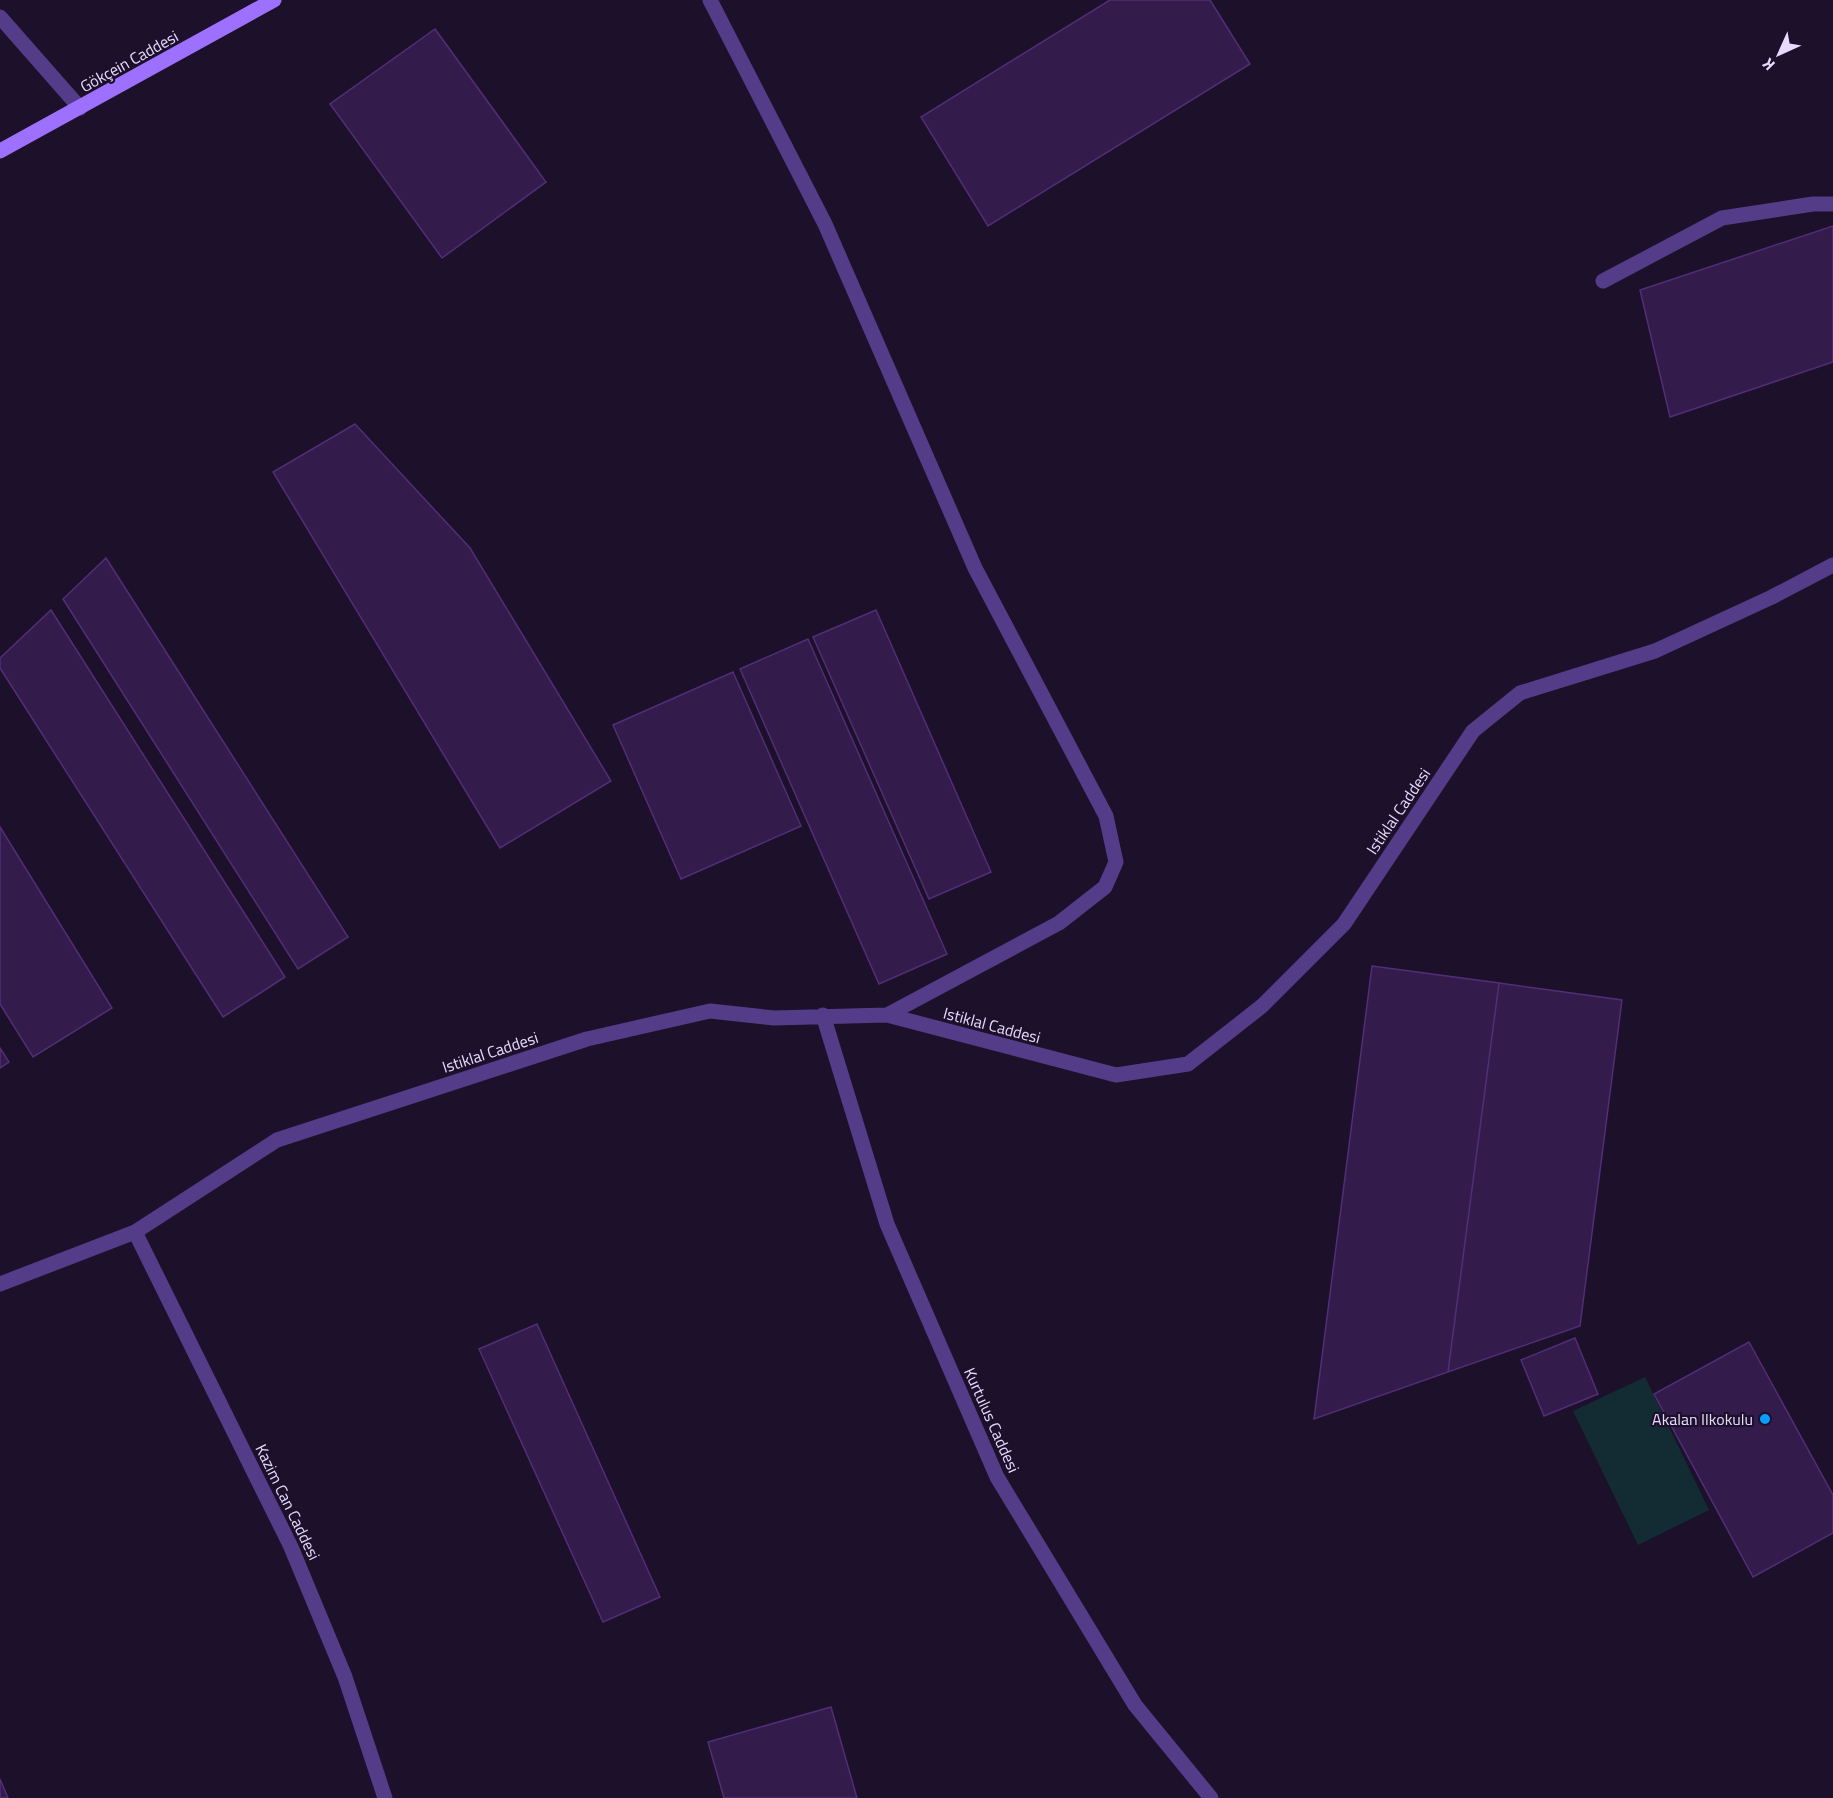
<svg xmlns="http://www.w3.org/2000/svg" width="1833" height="1798" font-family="'Titillium Web',sans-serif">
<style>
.green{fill:#132c34}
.building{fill:#331c4b;stroke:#512e77;stroke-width:1.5}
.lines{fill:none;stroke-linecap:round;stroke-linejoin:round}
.lane{stroke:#543c89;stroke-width:15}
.street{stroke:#543c89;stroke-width:15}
.secondary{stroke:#9d70ff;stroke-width:15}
.poi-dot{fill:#059fff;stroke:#1c102a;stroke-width:2}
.labels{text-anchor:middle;stroke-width:4.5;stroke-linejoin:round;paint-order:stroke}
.street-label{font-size:16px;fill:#e8d9ff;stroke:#1c102a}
.poi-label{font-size:16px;fill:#e8d9ff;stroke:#1c102a;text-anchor:end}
</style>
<rect width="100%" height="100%" fill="#1c102a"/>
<path class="green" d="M1645 1377 1709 1510 1638 1545 1573 1411Z"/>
<path class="building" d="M1110 0H1210L1250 64 988 226 921 117Z
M435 29 546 182 442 258 330 104Z
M1833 226V362L1670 417 1640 290Z
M355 424 470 548 611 781 500 848 273 472Z
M106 558 348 937 298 969 63 599Z
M51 610 285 977 223 1017 0 668V658Z
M876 610 991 872 929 899 813 637Z
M808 639 947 954 879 984 740 669Z
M733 672 801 826 681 879 613 725Z
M0 827 112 1008 33 1057 0 1004Z
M1372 966 1499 983 1448 1372 1314 1419Z
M1499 983 1622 1000 1580 1326 1448 1372Z
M0 1048 9 1062 0 1068Z
M537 1324 660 1597 603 1622 479 1349Z
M1575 1338 1598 1394 1544 1416 1521 1360Z
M1749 1342 1833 1495V1533L1753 1577 1654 1394Z
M831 1707 857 1798H724L708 1742Z
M0 1779 8 1798H0Z"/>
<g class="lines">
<path class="lane" d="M1603 281 1722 218 1813 204H1833"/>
<path class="street" d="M710 0 825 224 975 568 1106 816 1116 862 1105 887 1059 923 887 1015
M0 17 80 108
M823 1015 887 1224 997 1477 1135 1705 1211 1798
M135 1232 291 1547 345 1677 385 1798
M0 1284 135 1232 277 1140 587 1039 710 1011 774 1018 887 1015 1116 1075 1188 1064 1262 1006 1344 924 1473 731 1520 693 1655 651 1772 597 1833 565"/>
<path class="secondary" d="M0 151 274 0"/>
</g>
<circle class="poi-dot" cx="1765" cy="1419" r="6"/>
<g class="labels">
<g class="street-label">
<text transform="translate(129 61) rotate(-29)" y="6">Gökçein Caddesi</text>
<text transform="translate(1398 811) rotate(-56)" y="6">Istiklal Caddesi</text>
<text transform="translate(992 1025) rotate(15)" y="6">Istiklal Caddesi</text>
<text transform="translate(490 1052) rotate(-18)" y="6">Istiklal Caddesi</text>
<text transform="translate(992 1420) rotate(66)" y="6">Kurtulus Caddesi</text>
<text transform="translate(288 1502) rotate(64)" y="6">Kazim Can Caddesi</text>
</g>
<g class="poi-label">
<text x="1753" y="1425">Akalan Ilkokulu</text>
</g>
</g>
<g transform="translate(1779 54) rotate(225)" stroke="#1c102a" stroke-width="4.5" paint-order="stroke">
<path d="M0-4.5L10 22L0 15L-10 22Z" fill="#e8d9ff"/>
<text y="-9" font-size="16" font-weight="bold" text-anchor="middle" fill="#e8d9ff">K</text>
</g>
</svg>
